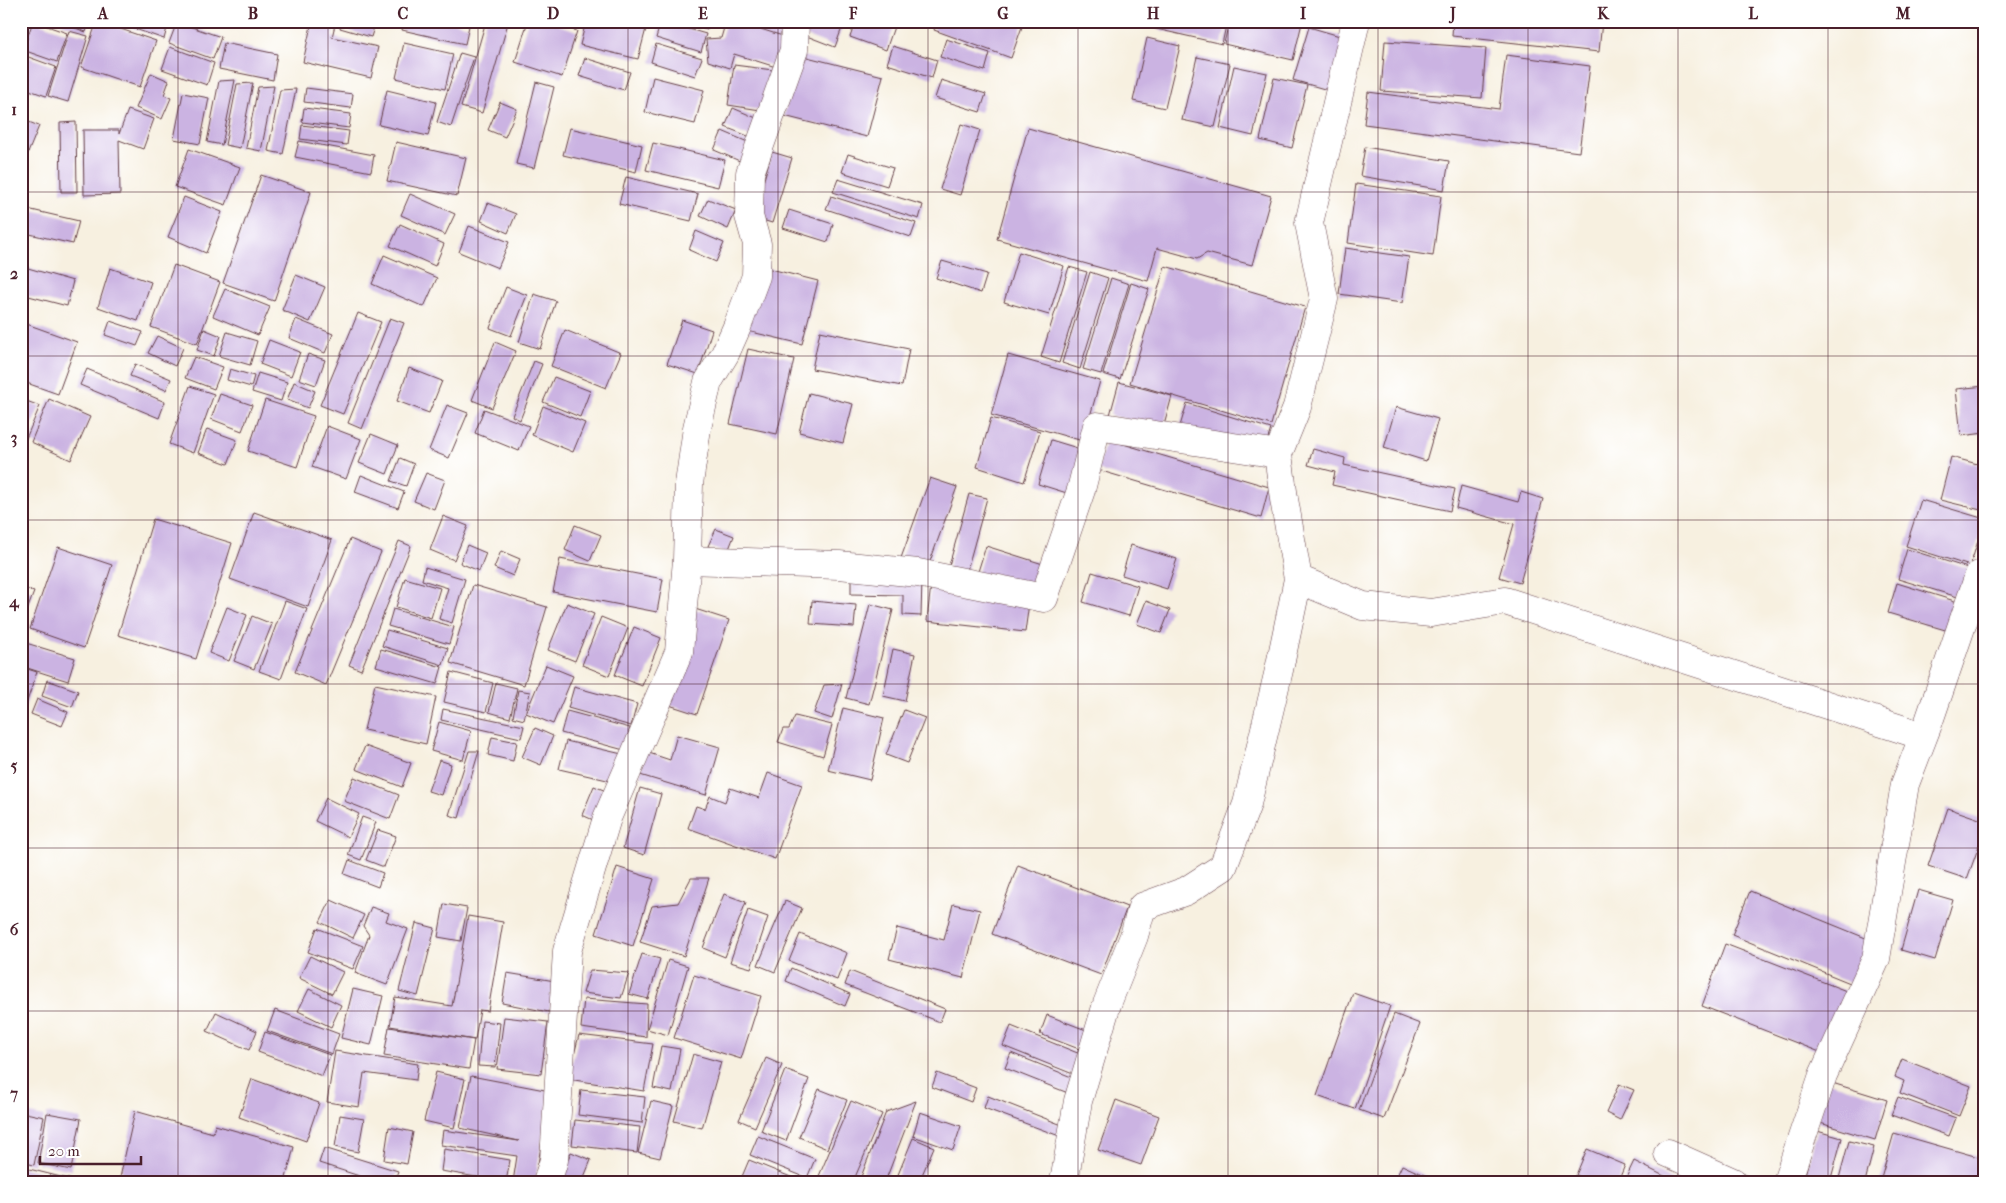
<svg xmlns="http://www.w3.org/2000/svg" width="2006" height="1203" font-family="'IM FELL French Canon',serif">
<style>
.building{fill:#cbb3e2}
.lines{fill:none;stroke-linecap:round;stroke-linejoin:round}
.minor-casing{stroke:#643e46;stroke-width:29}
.minor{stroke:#fff;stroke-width:28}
.grid{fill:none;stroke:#4a1f2b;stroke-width:1;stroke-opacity:0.55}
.neatline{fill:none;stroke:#4a1f2b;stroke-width:2}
.grid-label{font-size:16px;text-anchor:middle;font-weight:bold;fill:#4a1f2b}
</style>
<rect width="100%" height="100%" fill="#fff"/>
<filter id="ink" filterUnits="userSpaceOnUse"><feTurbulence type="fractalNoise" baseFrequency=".02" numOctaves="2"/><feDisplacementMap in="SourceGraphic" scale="10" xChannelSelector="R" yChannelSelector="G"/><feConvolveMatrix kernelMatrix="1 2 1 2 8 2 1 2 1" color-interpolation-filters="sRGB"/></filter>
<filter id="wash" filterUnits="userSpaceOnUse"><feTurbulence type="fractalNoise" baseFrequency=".0096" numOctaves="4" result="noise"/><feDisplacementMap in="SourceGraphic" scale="20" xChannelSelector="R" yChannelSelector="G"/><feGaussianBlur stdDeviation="1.12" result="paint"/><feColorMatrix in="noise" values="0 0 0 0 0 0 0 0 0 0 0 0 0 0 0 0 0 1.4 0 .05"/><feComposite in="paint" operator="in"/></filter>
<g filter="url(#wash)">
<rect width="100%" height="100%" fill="#f7f0e0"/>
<g id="blocks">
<path class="building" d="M33 21 67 33 57 62 23 50Z
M56 21H90L86 32Z
M97 21 156 41 140 87 81 67Z
M112 21H169L164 39Z
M312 21H336L332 37 378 47 371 78 303 62Z
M342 21H376L371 37 340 28Z
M404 21H447L469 26 465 44 402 30Z
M486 21 508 23 482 113 461 107Z
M528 21H546L577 31 562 77 515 62Z
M586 21H648L638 59 580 45Z
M661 21 706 34 701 52 656 38Z
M680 21H709L707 30Z
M726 21H752L751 26 786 37 776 67 734 54 730 68 708 61 706 39 721 38Z
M804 21H832L843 25 835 47 799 33Z
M856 21H896L886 50 850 37Z
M937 21H1024L1011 58 934 30Z
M1154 21H1227L1222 44 1152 28Z
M1229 21H1292L1302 23 1293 60 1224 44Z
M1377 21H1394L1393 25Z
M1453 21H1539L1572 25 1573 21H1602L1599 52 1452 36Z
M177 22 221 37 213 59 169 43Z
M1309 27 1350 39 1335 92 1293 80Z
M69 31 88 36 68 102 48 96Z
M1147 38 1180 46 1165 108 1133 101Z
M946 39 990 53 985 71 940 57Z
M1385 41 1486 48 1482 98 1381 91Z
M224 43 277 54 273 80 219 69Z
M404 43 453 54 445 89 396 78Z
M656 44 702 58 695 76 651 62Z
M893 46 937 60 932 78 887 64Z
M170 47 214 63 207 85 162 69Z
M460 53 474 57 451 127 437 122Z
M23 55 56 67 46 96 21 87Z
M799 55 883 76 867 137 784 116Z
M1506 55 1590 66 1579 152 1364 124 1368 92 1499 109Z
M1197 57 1230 64 1215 127 1182 120Z
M585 58 630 72 624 90 579 76Z
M734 65 773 70 767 111 728 105Z
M1234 66 1267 73 1253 136 1220 128Z
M151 73 169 81 164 95 171 98 162 119 136 108Z
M653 77 704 90 695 124 645 112Z
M1274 78 1307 85 1292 148 1260 140Z
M235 80 222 145 207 142 219 81Z
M941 80 986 94 980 112 935 98Z
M536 82 554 87 534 168 516 164Z
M253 83 240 148 225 145 237 84Z
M274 86 261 151 246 148 258 87Z
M306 88 353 94 351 108 304 102Z
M296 89 283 154 268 151 280 90Z
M387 90 436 102 428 136 379 125Z
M183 93 209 98 200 144 174 139Z
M500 102 517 109 505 137 488 130Z
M304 108 351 114 349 128 302 122Z
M733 108 761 120 753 138 725 127Z
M128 110 154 119 143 149 119 140 120 194 84 195 83 130H119V134Z
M21 119 39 126 21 170Z
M76 122 77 192H61L60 123Z
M961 124 980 130 960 195 940 189Z
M302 125 349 131 347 145 300 139Z
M570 128 642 145 636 172 563 155Z
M1028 128 1271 196 1252 265 1207 253 1197 259 1157 248 1148 281 997 239Z
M722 131 750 143 742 162 714 150Z
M299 141 374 155 371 172 295 157Z
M396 142 466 158 457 196 387 181Z
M653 143 725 160 718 187 646 170Z
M1365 147 1449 161 1444 190 1360 176Z
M189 149 240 167 226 205 175 187Z
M772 152 792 158 772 223 753 217Z
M848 154 893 168 887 186 842 172Z
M261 175 311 192 274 301 223 283Z
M626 177 698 194 691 221 619 204Z
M838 179 923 205 919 219 833 192Z
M1356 184 1441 196 1433 256 1348 243Z
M410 194 455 214 445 235 401 215Z
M831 196 916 223 911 237 826 209Z
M184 197 222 212 206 253 168 237Z
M708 199 736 210 728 229 700 216Z
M488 203 516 214 508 233 481 221Z
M23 208 79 221 73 244 21 232Z
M789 210 833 224 828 242 783 228Z
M400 224 444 244 435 266 390 246Z
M469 226 509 242 498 268 459 252Z
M696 231 724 243 716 262 689 250Z
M1345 248 1409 257 1402 303 1339 294Z
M1019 252 1064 266 1049 315 1004 302Z
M384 255 437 278 424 307 372 284Z
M942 261 987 274 981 293 936 278Z
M174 265 220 282 197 344 151 327Z
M21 266 73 281 67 306 21 294Z
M759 266 818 281 802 344 743 330Z
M1165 266 1305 307 1271 425 1130 383Z
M1069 267 1087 272 1059 363 1041 357Z
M110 268 151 282 138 321 98 307Z
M1090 272 1108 278 1080 369 1062 363Z
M296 275 325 287 310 322 282 310Z
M1111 278 1129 284 1101 374 1083 369Z
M1131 283 1149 289 1120 379 1103 374Z
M506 287 527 295 511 336 490 328Z
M225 289 270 307 258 335 213 316Z
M534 294 556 301 540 349 519 342Z
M358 313 381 322 343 414 320 405Z
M390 318 404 323 362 429 348 423Z
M296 319 333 334 325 353 289 338Z
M682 320 712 330 698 374 667 364Z
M110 321 143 332 137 346 105 335Z
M21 322 77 342 58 394 21 381Z
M204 329 221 336 214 356 197 350Z
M565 330 621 353 606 388 551 366Z
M820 331 909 349 902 386 812 369Z
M227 332 257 341 250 365 219 356Z
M157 336 183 348 175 366 148 353Z
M269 340 300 352 291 376 260 364Z
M495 342 516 351 492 408 472 400Z
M748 349 794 359 777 434 730 424Z
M308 354 325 360 316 385 299 379Z
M1008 355 1100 381 1083 441 991 415Z
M194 357 223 367 214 389 185 378Z
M534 361 542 364 520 420 512 416Z
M135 364 171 379 166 390 130 376Z
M409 368 442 381 429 413 397 401Z
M87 369 165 402 159 418 80 385Z
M230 369 254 376 251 387 227 380Z
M258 373 287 382 281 401 252 392Z
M554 377 590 391 580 417 543 402Z
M294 382 315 391 308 408 287 400Z
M1119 382 1172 396 1163 429 1110 415Z
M190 386 214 394 193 453 169 444Z
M1985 386V433L1961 436 1956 389Z
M809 393 853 404 843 443 799 432Z
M220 394 252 405 242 431 211 419Z
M21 399 40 406 24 443 21 442Z
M49 399 90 417 71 460 31 442Z
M265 400 314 416 297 467 248 451Z
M1187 403 1271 429 1264 451 1180 426Z
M447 405 468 413 449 458 429 450Z
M543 406 585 423 573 452 532 435Z
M1396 407 1438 419 1426 461 1384 448Z
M484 409 529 426 519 451 475 433Z
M991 418 1040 431 1024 482 977 467Z
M327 426 361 439 346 479 312 467Z
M207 429 237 440 228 464 198 453Z
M371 434 398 445 387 474 359 463Z
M1106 439 1269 487 1261 518 1098 470Z
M1051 440 1084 450 1070 494 1038 484Z
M1313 449 1345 458 1344 465 1455 489 1450 511 1332 485 1335 472 1308 465Z
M1951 457 1985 466V511L1940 500Z
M400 458 414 464 406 486 391 481Z
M426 473 445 480 434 509 414 501Z
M361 475 404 492 398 508 355 492Z
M930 478 957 487 928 567 901 558Z
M1461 486 1518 502 1521 492 1543 499 1520 583 1499 577 1514 524 1456 508Z
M969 494 987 498 966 574 948 569Z
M1921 500 1985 519 1970 566 1906 546Z
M254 512 332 540 308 607 230 579Z
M443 516 468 526 454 560 430 550Z
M153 519 232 543 196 659 118 635Z
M575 525 601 535 590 561 565 550Z
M716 529 734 536 727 554 708 546Z
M350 539 381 552 326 685 295 672Z
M399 541 411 546 361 670 349 665Z
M467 545 486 553 479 571 460 563Z
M1131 545 1177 559 1167 589 1122 575Z
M986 546 1043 564 1034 595 976 578Z
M58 547 112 565 84 648 30 629Z
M1907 549 1971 569 1961 598 1898 579Z
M501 551 520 559 513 576 494 568Z
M560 559 663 579 657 612 553 592Z
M425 567 465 579 452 623 439 619 448 588 422 580Z
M1092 572 1138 586 1129 616 1083 602Z
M851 577 922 579 921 616 903 615V595L851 594Z
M405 578 440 588 431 618 396 607Z
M1897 583 1961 603 1952 632 1888 613Z
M931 584 1030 596 1025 632 927 621Z
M473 585 547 607 524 685 450 663Z
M21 587 34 592 21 626Z
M285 601 307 609 281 679 259 671Z
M812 601 856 605 854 627 810 624Z
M1146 601 1170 610 1161 633 1137 624Z
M567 603 594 614 575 661 548 650Z
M870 604 893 610 869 704 846 698Z
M227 607 247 615 229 661 209 653Z
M692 608 729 620 697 714 669 705Z
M393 609 454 627 449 644 388 626Z
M252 616 272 624 254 669 234 661Z
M601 617 628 628 609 676 582 665Z
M634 627 661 638 642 686 615 675Z
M387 630 448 648 443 665 382 646Z
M26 643 75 658 68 681 21 666V658Z
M381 649 442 667 437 684 376 666Z
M893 649 915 654 905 701 883 696Z
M546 665 573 676 553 724 526 713Z
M21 667 37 672 25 707 21 705Z
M451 672 493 683 486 712 444 702Z
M47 680 78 691 72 707 42 696Z
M496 683 517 688 510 718 489 712Z
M375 684 436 697 426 744 364 730Z
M842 684 832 719 814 713 824 685Z
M574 687 637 704 631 726 568 708Z
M518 690 530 692 524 720 513 717Z
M37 699 68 712 62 726 31 714Z
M843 708 884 718 870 780 828 770Z
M443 709 524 726 521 738 441 720Z
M904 710 925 718 907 763 886 755Z
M567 711 630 728 624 750 561 733Z
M795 716 832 725 823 756 778 742 783 729H789Z
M439 722 471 731 463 760 431 751Z
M535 728 553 736 541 765 522 757Z
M677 735 720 747 706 795 640 775 646 752 670 760Z
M492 737 517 742 513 761 488 755Z
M566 741 622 754 616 782 559 769Z
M365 746 411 763 402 787 356 769Z
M469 751H479L459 818 449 815Z
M439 760 451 764 441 795 428 791Z
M768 773 802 785 775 859 688 828 696 806 705 809 710 796 725 802 730 788 759 798Z
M354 777 399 795 390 819 344 801Z
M594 786 613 794 600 823 582 815Z
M640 788 661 794 644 855 623 848Z
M326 798 359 814 348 837 315 821Z
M1948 808 1985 821V829L1967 879 1928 866Z
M362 817 376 822 361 860 348 855Z
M378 830 396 836 384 867 366 860Z
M349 860 383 873 378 887 344 874Z
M1018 865 1127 907 1101 975 992 934Z
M617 867 654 879 633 946 596 934Z
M691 878H709L684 956 640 942 652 906 678 903Z
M1918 890 1953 900 1935 960 1901 950Z
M1750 891 1873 941 1855 985 1732 935Z
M724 894 746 902 725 957 703 948Z
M331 900 364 915 353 938 320 922Z
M785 901 802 908 775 972 758 965Z
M444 904 467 908 461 941 438 937Z
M953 904 980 910 963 978 889 959 897 928 944 940Z
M371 907 389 913 386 921 408 929 387 985 355 973 369 935 363 926Z
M748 910 768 917 751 968 730 962Z
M468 916 503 922 488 1011 480 1010 475 1040 390 1026 395 997 452 1006Z
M416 923 435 928 418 996 399 991Z
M317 928 363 946 353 969 308 952Z
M800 934 847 953 837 980 789 961Z
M1725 944 1849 992 1825 1054 1702 1006Z
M642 954 660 959 648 999 629 994Z
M310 956 343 972 332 994 299 978Z
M668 960 688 966 668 1035 647 1029Z
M791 968 850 994 845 1006 786 981Z
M590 970 629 973 621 998 583 993Z
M850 971 945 1009 940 1022 845 985Z
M507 973 555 981 549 1012 502 1003Z
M694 975 761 996 741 1059 674 1038Z
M309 989 341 1005 331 1027 298 1011Z
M353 989 383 996 371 1045 341 1038Z
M1353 993 1390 1006 1355 1109 1317 1096Z
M584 999 647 1004 646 1037 581 1028Z
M275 1010 339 1034 332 1054 267 1031Z
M216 1012 257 1031 249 1050 207 1031Z
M1394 1014 1420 1024 1384 1119 1359 1110Z
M1047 1015 1086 1030 1079 1049 1040 1034Z
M504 1017 548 1022 541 1074 497 1069Z
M482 1021 500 1023 495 1067 478 1066Z
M1011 1026 1080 1054 1073 1074 1003 1046Z
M389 1027 474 1040 469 1069 384 1056Z
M265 1032 330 1055 322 1076 258 1052Z
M579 1035 653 1044 644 1091 568 1079Z
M661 1046 680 1049 672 1092 653 1088Z
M335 1051 418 1064 416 1080 364 1073 359 1107 327 1102Z
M1011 1053 1074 1078 1068 1093 1005 1068Z
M693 1054 721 1062 702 1128 674 1121Z
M766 1058 782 1065 755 1127 739 1120Z
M1902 1059 1971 1086 1959 1116 1900 1093 1904 1081 1895 1077Z
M785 1070 809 1079 786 1141 761 1131Z
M436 1072 465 1079 454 1128 424 1121Z
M937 1073 976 1088 971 1102 932 1087Z
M471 1076 550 1091 535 1182H513L517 1156 441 1145 443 1130 519 1141 460 1128Z
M252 1079 319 1103 306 1141 239 1117Z
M1985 1081V1096L1980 1094Z
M1829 1082 1887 1100 1875 1140 1817 1122Z
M1619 1084 1634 1090 1620 1120 1606 1113Z
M819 1089 847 1100 827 1149 799 1137Z
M581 1090 645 1097 642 1123 578 1115Z
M988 1096 1067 1127 1062 1137 984 1108Z
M1898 1097 1956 1118 1949 1136 1891 1115Z
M1116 1100 1159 1116 1141 1165 1098 1150Z
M651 1101 673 1106 660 1158 638 1153Z
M851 1101 882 1114 853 1182H833L819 1176Z
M916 1101 885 1182H859L886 1112Z
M135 1111 213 1133 215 1125 294 1147 285 1182H119Z
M21 1112 44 1117 34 1165 21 1162Z
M920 1112 961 1126 953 1150 913 1136Z
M47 1113 81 1119 71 1170 38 1163Z
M340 1115 364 1119 358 1152 335 1147Z
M575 1120 640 1127 637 1153 572 1145Z
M389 1127 413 1132 407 1164 384 1160Z
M1817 1131 1842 1138 1830 1182H1803Z
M1894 1133 1985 1159V1182H1880Z
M758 1136 815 1159 807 1178 750 1155Z
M913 1138 934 1147 919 1182H895Z
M1849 1141 1874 1147 1865 1182H1838Z
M324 1148 398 1171 394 1182H378L319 1163Z
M444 1149 510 1160 506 1182 441 1171Z
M1587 1149 1625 1165 1618 1182H1593L1576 1175Z
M571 1152 591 1160 582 1182H559Z
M749 1160 803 1182H747L741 1179Z
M1634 1161 1676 1182H1624Z
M1402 1165 1439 1182H1394Z
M21 1167 77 1181V1182H21Z"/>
</g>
</g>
<g filter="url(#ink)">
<use href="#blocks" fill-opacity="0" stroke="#643e46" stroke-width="1"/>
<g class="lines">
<defs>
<path id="minor" d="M1278 454 1297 407 1324 299 1309 223 1356 21
M687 560 689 484 697 428 708 382 725 354 737 327 756 276 757 244 749 216 750 173 794 50 795 21
M1668 1153 1733 1182
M547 1182 554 1160 567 951 607 818 679 652 687 560 839 565 918 573 1044 598 1081 490 1097 426 1278 454 1284 499 1298 579 1363 606 1431 613 1505 601 1923 736
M1064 1182 1078 1101 1107 1004 1134 936 1142 907 1186 891 1223 867 1247 804 1279 670 1298 579
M1787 1182 1823 1075 1876 959 1905 784 1927 727 1979 575"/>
</defs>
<use href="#minor" class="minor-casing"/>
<use href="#minor" class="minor"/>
</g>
</g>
<path class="grid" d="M178 21V1182M328 21V1182M478 21V1182M628 21V1182M778 21V1182M928 21V1182M1078 21V1182M1228 21V1182M1378 21V1182M1528 21V1182M1678 21V1182M1828 21V1182M21 192H1985M21 356H1985M21 520H1985M21 684H1985M21 848H1985M21 1011H1985"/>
<rect width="2006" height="1203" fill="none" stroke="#fff" stroke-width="55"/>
<path d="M40 1156v8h101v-8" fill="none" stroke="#4a1f2b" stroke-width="2.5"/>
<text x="48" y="1156" font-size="15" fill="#4a1f2b" stroke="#ffffff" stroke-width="4" paint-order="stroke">20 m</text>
<rect x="28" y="28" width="1950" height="1148" class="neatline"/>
<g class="grid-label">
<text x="103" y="19">A</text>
<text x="253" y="19">B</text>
<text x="403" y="19">C</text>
<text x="553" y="19">D</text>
<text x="703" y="19">E</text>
<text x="853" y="19">F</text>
<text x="1003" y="19">G</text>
<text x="1153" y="19">H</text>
<text x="1303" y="19">I</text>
<text x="1453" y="19">J</text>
<text x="1603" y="19">K</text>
<text x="1753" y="19">L</text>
<text x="1903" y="19">M</text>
<text x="14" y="115">1</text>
<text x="14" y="279">2</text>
<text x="14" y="443">3</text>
<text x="14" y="607">4</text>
<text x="14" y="771">5</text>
<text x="14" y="935">6</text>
<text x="14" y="1099">7</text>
</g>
</svg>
